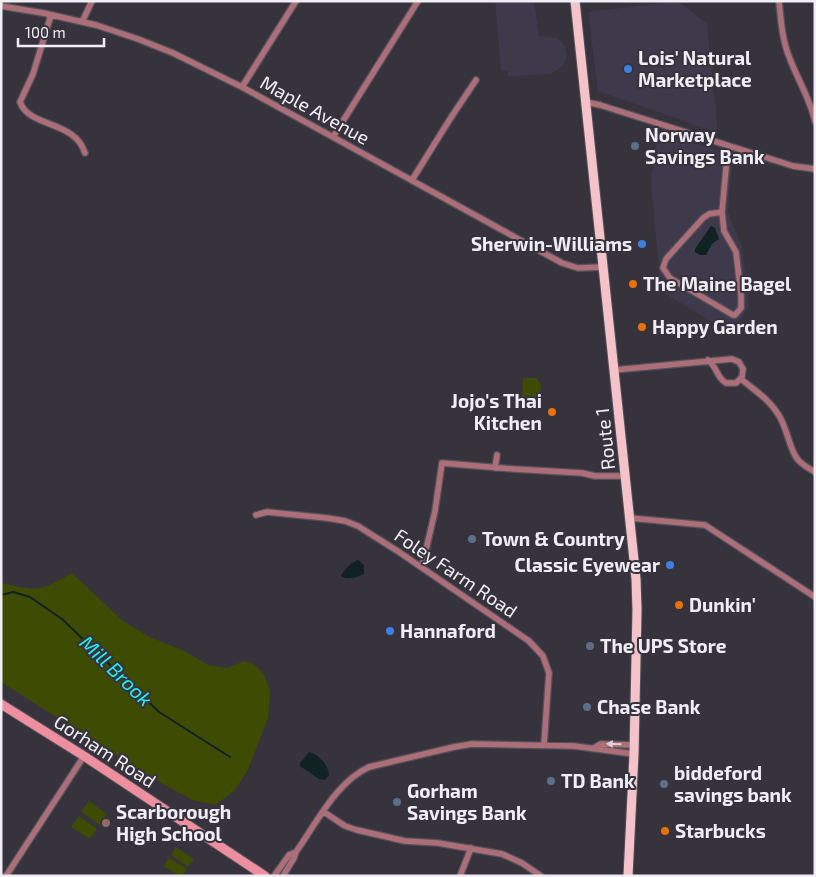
<svg xmlns="http://www.w3.org/2000/svg" width="816" height="877" font-family="'Exo 2',sans-serif">
<style>
.commercial{fill:#3e394b}
.green{fill:#3e4b03}
.water{fill:#122}
.lines{fill:none;stroke-linecap:round;stroke-linejoin:round}
.stream{stroke:#122;stroke-width:2}
.street-casing{stroke:#545159;stroke-width:8}
.secondary-casing{stroke:#545159;stroke-width:11}
.primary-casing{stroke:#545159;stroke-width:11}
.street{stroke:#ac6f79;stroke-width:5.5}
.secondary{stroke:#ee8fa0;stroke-width:9}
.primary{stroke:#f4c2c9;stroke-width:9}
.oneway{fill:#dfced5}
.shop-dot{fill:#3f7fe0;stroke:#36333c;stroke-width:2}
.service-dot{fill:#5c6f8a;stroke:#36333c;stroke-width:2}
.food-dot{fill:#e8710a;stroke:#36333c;stroke-width:2}
.education-dot{fill:#8d6e63;stroke:#36333c;stroke-width:2}
.labels{text-anchor:middle;stroke-width:4;stroke-linejoin:round;paint-order:stroke}
.poi-label{font-size:19px;font-weight:bold;fill:#f0eef4;stroke:#36333c;text-anchor:start}
.street-label{font-size:19px;fill:#f0eef4;stroke:#36333c}
.water-label{font-size:20px;font-style:italic;fill:#23edf1;stroke:#36333c}
</style>
<rect width="100%" height="100%" fill="#36333c"/>
<path class="commercial" d="M495 1H534L539 36 557 38 563 43 566 49 567 57 562 67 552 73 508 77V70H501Z
M678 1 707 24 718 133 598 91 588 12Z
M658 132 733 155 728 212 742 246 749 305 731 334 661 291 651 182Z"/>
<path class="green" d="M523 378H536L541 384 540 402 522 401Z
M72 573 123 621 150 637 182 650 209 665 227 668 244 661 254 664 264 674 270 691 268 718 248 770 235 790 216 805 192 800 151 777 1 682V583C37 591 39 592 72 573Z
M89 801 107 814 100 825 81 812Z
M79 816 97 829 90 839 71 827Z
M176 847 194 859 188 867 171 855Z
M169 858 187 869 182 876H179L164 866Z"/>
<path class="water" d="M711 226 715 228 719 239 712 244 706 255H700L695 252V249Z
M358 560 364 565V574C357 577 346 581 341 576 344 569 351 563 358 560Z
M309 752C319 755 328 764 329 775L325 780 319 779 300 766V763Z"/>
<g class="lines">
<path class="stream" d="M1 595 13 592 30 597 62 619 159 712 230 757"/>
<defs>
<path id="street" d="M779 1C781 21 782 40 790 59 798 80 810 99 815 121
M1 6 43 13 96 25 138 39 173 53 242 87 562 263 578 268 603 267
M51 15 33 74 20 102C29 128 75 120 85 153
M82 22 92 1
M242 87 296 1
M586 102 600 105 793 166 815 169
M333 137 418 1
M412 180 450 119 476 80
M722 212 724 231 736 252 741 295V308L735 315H733L670 278 663 268 666 259 703 218 709 214Z
M722 212 728 146
M614 370 732 359 739 362 743 369 742 377 736 383H726C716 377 718 368 708 360
M741 379C754 390 769 399 778 414 787 427 788 444 796 457 800 464 808 468 815 472
M495 468 497 455
M256 515 267 512 327 518 345 521 358 526 399 552 529 641 543 656 549 673 544 745
M630 518 705 525 815 597
M422 567 435 511 442 463 514 469 582 473 595 476H626
M594 748 601 744 634 745
M324 812 345 826 357 830 405 841 438 843 502 854 522 863 541 876
M6 876 84 756
M274 876 289 855 296 852
M283 876 294 858 296 852C316 824 336 782 369 767L454 747 472 744 574 746 634 754
M460 876 471 848"/>
<path id="secondary" d="M1 704 84 756 265 876"/>
<path id="primary" d="M575 1 636 579 637 610 634 754 628 876"/>
</defs>
<use href="#street" class="street-casing"/>
<use href="#secondary" class="secondary-casing"/>
<use href="#primary" class="primary-casing"/>
<use href="#street" class="street"/>
<use href="#secondary" class="secondary"/>
<use href="#primary" class="primary"/>
</g>
<defs><path id="oneway-solid" d="M-6-.8H1V-3.2L6.5 0L1 3.2V.8H-6Z" transform="scale(1.25)"/></defs>
<use class="oneway" href="#oneway-solid" transform="translate(614 744) rotate(-179)"/>
<g class="shop-dot">
<circle cx="628" cy="69" r="5"/>
<circle cx="642" cy="244" r="5"/>
<circle cx="670" cy="565" r="5"/>
<circle cx="390" cy="631" r="5"/>
</g>
<g class="service-dot">
<circle cx="635" cy="146" r="5"/>
<circle cx="472" cy="539" r="5"/>
<circle cx="590" cy="646" r="5"/>
<circle cx="587" cy="707" r="5"/>
<circle cx="551" cy="781" r="5"/>
<circle cx="664" cy="784" r="5"/>
<circle cx="397" cy="802" r="5"/>
</g>
<g class="food-dot">
<circle cx="633" cy="284" r="5"/>
<circle cx="642" cy="327" r="5"/>
<circle cx="552" cy="412" r="5"/>
<circle cx="679" cy="605" r="5"/>
<circle cx="665" cy="831" r="5"/>
</g>
<circle class="education-dot" cx="106" cy="823" r="5"/>
<g class="labels">
<g class="poi-label">
<text x="638" y="65">Lois' Natural<tspan x="638" dy="22">Marketplace</tspan></text>
<text x="645" y="142">Norway<tspan x="645" dy="22">Savings Bank</tspan></text>
<text x="632" y="251" text-anchor="end">Sherwin-Williams</text>
<text x="643" y="291">The Maine Bagel</text>
<text x="652" y="334">Happy Garden</text>
<text x="542" y="408" text-anchor="end">Jojo's Thai<tspan x="542" dy="22">Kitchen</tspan></text>
<text x="482" y="546">Town &amp; Country</text>
<text x="660" y="572" text-anchor="end">Classic Eyewear</text>
<text x="689" y="612">Dunkin'</text>
<text x="400" y="638">Hannaford</text>
<text x="600" y="653">The UPS Store</text>
<text x="597" y="714">Chase Bank</text>
<text x="674" y="780">biddeford<tspan x="674" dy="22">savings bank</tspan></text>
<text x="561" y="788">TD Bank</text>
<text x="407" y="798">Gorham<tspan x="407" dy="22">Savings Bank</tspan></text>
<text x="116" y="819">Scarborough<tspan x="116" dy="22">High School</tspan></text>
<text x="675" y="838">Starbucks</text>
</g>
<g class="street-label">
<text transform="translate(315 110) rotate(29)" y="7">Maple Avenue</text>
<text transform="translate(605 439) rotate(-96)" y="7">Route 1</text>
<text transform="translate(456 573) rotate(34)" y="7">Foley Farm Road</text>
<text transform="translate(105 751) rotate(33)" y="7">Gorham Road</text>
</g>
<g class="water-label">
<text transform="translate(116 671) rotate(44)" y="7">Mill Brook</text>
</g>
</g>
<rect width="816" height="877" fill="none" stroke="#f0eef4" stroke-width="5"/>
<path d="M18 38v8h86v-8" fill="none" stroke="#f0eef4" stroke-width="2.5"/>
<text x="25" y="38" font-size="15" fill="#f0eef4" stroke="#36333c" stroke-width="4" paint-order="stroke">100 m</text>
</svg>
